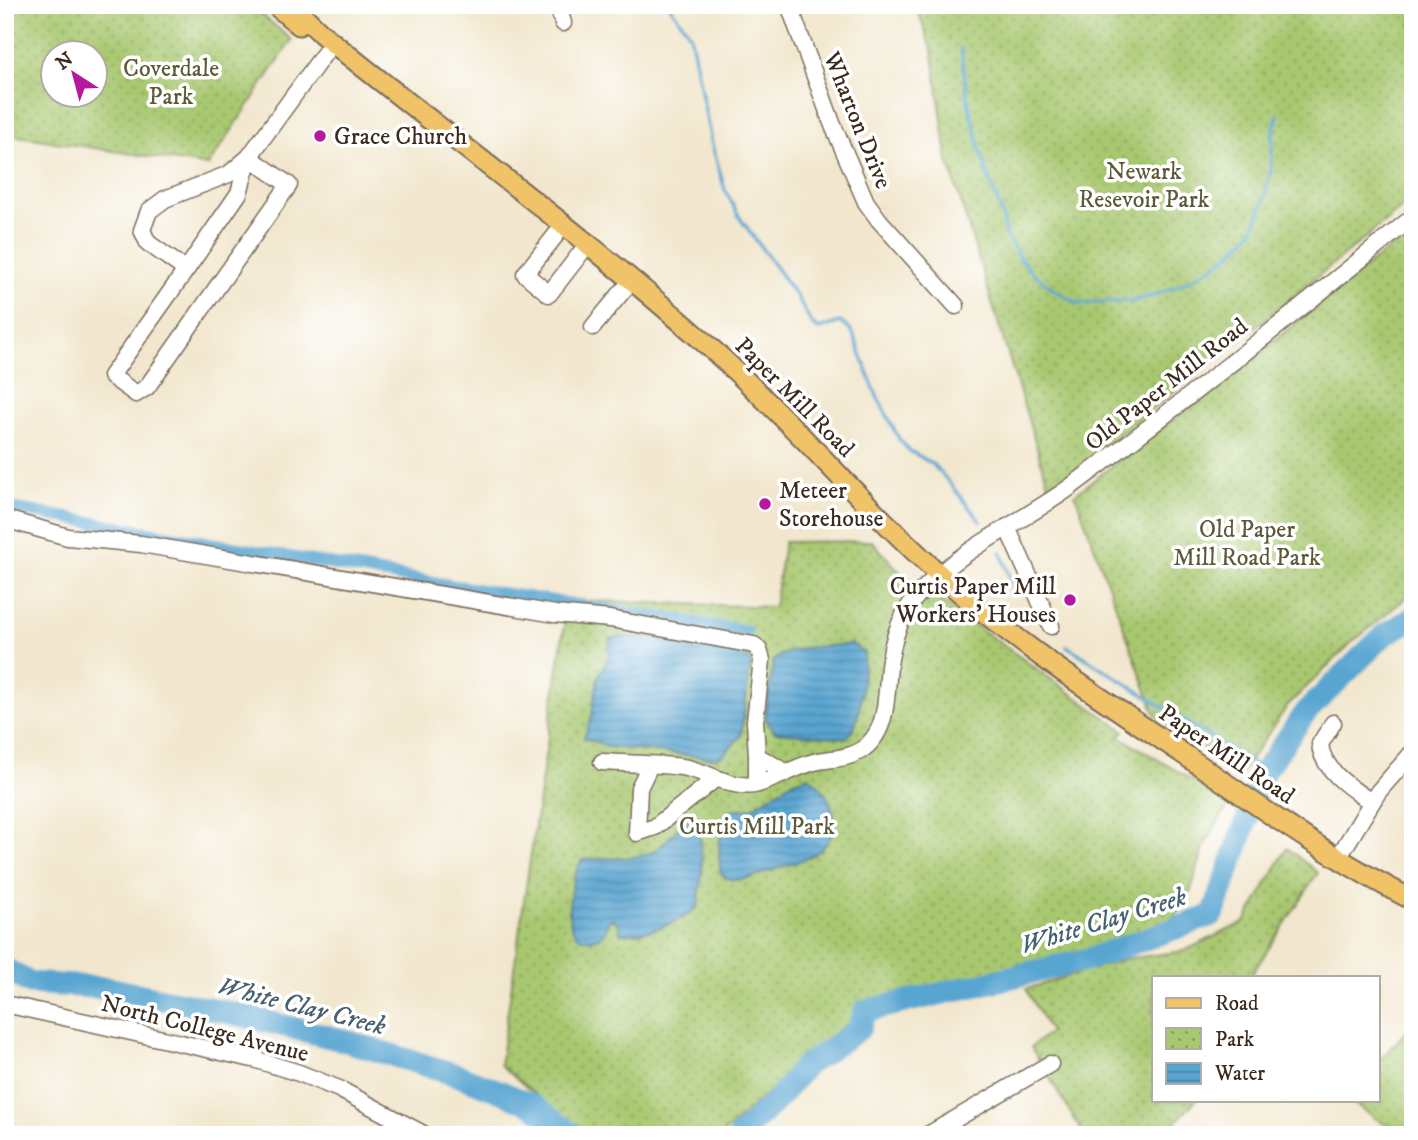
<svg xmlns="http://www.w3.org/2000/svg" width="1418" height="1140" font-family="'IM FELL DW Pica',serif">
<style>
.park{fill:url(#park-dots);stroke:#727947;stroke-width:2;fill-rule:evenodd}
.water{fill:url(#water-rules);stroke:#4a6878;stroke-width:2}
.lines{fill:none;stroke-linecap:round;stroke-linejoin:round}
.stream{stroke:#59a5d1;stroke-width:3.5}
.canal{stroke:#59a5d1;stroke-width:12}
.river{stroke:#59a5d1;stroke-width:23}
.minor-casing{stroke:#7b6c5c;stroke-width:19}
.major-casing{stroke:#7b6c5c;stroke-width:23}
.minor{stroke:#fff;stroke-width:16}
.major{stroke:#f1c369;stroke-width:19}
.poi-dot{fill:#b5179e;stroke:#fff;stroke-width:2.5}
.labels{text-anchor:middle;stroke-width:7;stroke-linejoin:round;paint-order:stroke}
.park-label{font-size:24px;fill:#5c5937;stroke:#fff}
.street-label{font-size:24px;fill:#3b2a1e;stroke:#fff}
.poi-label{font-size:24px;fill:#3b2a1e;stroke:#fff;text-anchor:start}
.water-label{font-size:26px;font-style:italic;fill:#48616f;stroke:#fff}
</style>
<defs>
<pattern id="park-dots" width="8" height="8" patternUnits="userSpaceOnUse" patternTransform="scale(1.75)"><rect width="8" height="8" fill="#a8c870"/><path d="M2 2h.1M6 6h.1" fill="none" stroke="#8aa35b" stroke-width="1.8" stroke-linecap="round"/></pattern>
<pattern id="water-rules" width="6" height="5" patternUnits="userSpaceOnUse" patternTransform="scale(1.75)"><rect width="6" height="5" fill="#59a5d1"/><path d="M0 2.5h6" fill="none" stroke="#4b87a9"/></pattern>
</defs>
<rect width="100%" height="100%" fill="#fff"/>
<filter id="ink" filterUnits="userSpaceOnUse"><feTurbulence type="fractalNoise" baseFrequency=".0143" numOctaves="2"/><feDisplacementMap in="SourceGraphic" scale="14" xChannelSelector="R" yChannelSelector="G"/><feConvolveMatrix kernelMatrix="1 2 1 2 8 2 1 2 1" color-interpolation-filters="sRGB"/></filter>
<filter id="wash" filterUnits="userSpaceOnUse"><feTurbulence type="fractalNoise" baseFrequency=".00686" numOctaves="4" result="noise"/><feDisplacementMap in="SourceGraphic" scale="28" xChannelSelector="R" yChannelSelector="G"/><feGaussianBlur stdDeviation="1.57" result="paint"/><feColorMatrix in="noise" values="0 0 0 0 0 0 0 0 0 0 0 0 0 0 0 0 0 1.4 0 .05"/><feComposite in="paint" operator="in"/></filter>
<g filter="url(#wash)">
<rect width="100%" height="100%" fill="#f2e7ce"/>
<path class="park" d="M5 5H250L292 40 208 166 5 134ZM52 52H94V94H52Z
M916 5H1413V199L1228 349 1050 490 947 157 933 54Z
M1413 229V592L1350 644 1289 704 1240 774 1156 716 1075 494 1222 383Z
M872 541 899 571 1124 731 1119 736 1230 803 1205 844 1186 906 1143 943 925 995 838 1030 804 1059 722 1135H584L500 1065 568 600 774 607 784 542Z
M1287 848 1318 873 1250 977H1154V1100H1196L1164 1135H1084L1031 1047 1050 1032 1026 989 1125 959 1184 951 1245 922Z
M1413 1024V1135H1400L1349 1100H1378V1062Z"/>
<path class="water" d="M618 637C657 637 713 639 748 658L751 663 741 736 723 755 714 758 610 747 584 738 592 716 598 677 608 659 610 639Z
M852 644 864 653C862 674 864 724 846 738L775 732 767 722 765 714 774 660C793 644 828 647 852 644Z
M809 776C834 796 847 831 816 853 804 861 790 864 776 869 764 873 748 880 735 880 728 880 725 877 721 873 718 854 718 827 729 810L752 808 794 781Z
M691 818H697L700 825 702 872 698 907C679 924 645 935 620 933L619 924 612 918 608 922 604 935C555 958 568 882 582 860 602 857 639 861 654 851 669 842 677 827 691 818Z"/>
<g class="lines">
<path class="stream" d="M669 5 690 34 711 141 725 190 740 218 797 297 812 324 819 329 840 322 852 331 876 394 899 439 910 451 931 463 942 474 981 522
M961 49 968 102 985 167 1002 214 1005 234 1020 258 1033 273 1057 292 1078 303 1133 301 1158 294 1184 283 1213 267 1235 250 1253 230 1263 204 1271 170 1273 131 1278 115
M1001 552 1014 591
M1067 646 1264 771"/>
<path class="canal" d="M5 507 449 585 747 631"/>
<path class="river" d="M5 969 30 983 107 988 232 1013 346 1041 457 1075 504 1093 534 1106 573 1135
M740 1135 782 1094 805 1066 859 1029 865 1011 1089 959 1213 915 1264 771 1307 711 1384 635 1413 618"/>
</g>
</g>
<g filter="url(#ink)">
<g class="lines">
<defs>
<path id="minor" d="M558 5 563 23
M789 5 832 123 866 202 879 220 956 306
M563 226 525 274 549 294 587 245
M186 270 239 193 249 157 289 185 147 387 136 394 111 376 186 270 148 243 142 230 149 211 165 199 229 174 249 157 332 43
M593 327 631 281
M5 519 68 537 141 544 555 614 610 619 754 645 759 650 762 660 755 721 757 756
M1007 527 1051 626
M1333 723 1320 744C1322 770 1352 789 1371 802
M602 762C629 764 656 763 682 767 705 770 730 789 754 785 770 782 795 767 814 762 829 758 846 760 860 751 891 732 885 690 890 659 894 635 901 614 917 596 959 549 1019 524 1069 488 1186 401 1300 309 1413 217
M650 765 639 788 637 833 655 827 715 779
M757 784V756L786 772
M1338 858 1378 792 1413 752
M5 1004 257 1060 299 1073 339 1089 425 1135
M928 1135 1050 1064"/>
<path id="major" d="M275 5 299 25
M292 5 322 34C452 140 590 239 715 352 793 422 861 504 939 574 1014 642 1099 697 1182 753 1257 805 1331 859 1413 900"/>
</defs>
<use href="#minor" class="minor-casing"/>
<use href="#major" class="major-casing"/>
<use href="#minor" class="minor"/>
<use href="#major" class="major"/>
</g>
</g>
<g class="poi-dot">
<circle cx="320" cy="136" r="7"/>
<circle cx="765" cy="504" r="7"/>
<circle cx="1070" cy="600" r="7"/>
</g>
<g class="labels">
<g class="park-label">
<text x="171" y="76">Coverdale<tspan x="171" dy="28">Park</tspan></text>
<text x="1144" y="179">Newark<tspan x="1144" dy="28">Resevoir Park</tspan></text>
<text x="1247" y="537">Old Paper<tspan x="1247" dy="28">Mill Road Park</tspan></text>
<text x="757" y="834">Curtis Mill Park</text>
</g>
<g class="street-label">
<text transform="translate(858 120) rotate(68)" y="8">Wharton Drive</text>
<text transform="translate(1166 384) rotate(-38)" y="8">Old Paper Mill Road</text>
<text transform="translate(795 397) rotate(45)" y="8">Paper Mill Road</text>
<text transform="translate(1227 754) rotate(34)" y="8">Paper Mill Road</text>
<text transform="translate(205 1028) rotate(14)" y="8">North College Avenue</text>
</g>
<g class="poi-label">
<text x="334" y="144">Grace Church</text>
<text x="779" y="498">Meteer<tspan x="779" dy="28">Storehouse</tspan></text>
<text x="1056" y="594" text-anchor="end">Curtis Paper Mill<tspan x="1056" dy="28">Workers' Houses</tspan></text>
</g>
<g class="water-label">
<text transform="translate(1103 920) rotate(-17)" y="9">White Clay Creek</text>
<text transform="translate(302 1005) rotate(14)" y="9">White Clay Creek</text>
</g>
</g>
<rect width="1418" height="1140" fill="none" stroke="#fff" stroke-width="28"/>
<rect x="1152" y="976" width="228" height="126" fill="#ffffff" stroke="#b1aaa5" stroke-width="2"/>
<rect x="1166" y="998" width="35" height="10" fill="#f1c369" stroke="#b1aaa5" stroke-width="2"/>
<text x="1215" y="1010" font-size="21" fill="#3b2a1e">Road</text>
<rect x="1166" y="1028" width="35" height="21" fill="url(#park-dots)" stroke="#b1aaa5" stroke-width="2"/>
<text x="1215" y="1046" font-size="21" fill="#3b2a1e">Park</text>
<rect x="1166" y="1063" width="35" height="21" fill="url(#water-rules)" stroke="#b1aaa5" stroke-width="2"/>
<text x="1215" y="1080" font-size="21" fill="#3b2a1e">Water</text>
<g transform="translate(74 74) rotate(324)"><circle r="33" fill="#ffffff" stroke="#b1aaa5" stroke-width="2"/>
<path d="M0-5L12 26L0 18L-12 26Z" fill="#b5179e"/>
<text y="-10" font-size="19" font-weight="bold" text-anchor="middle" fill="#3b2a1e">N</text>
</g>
</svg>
